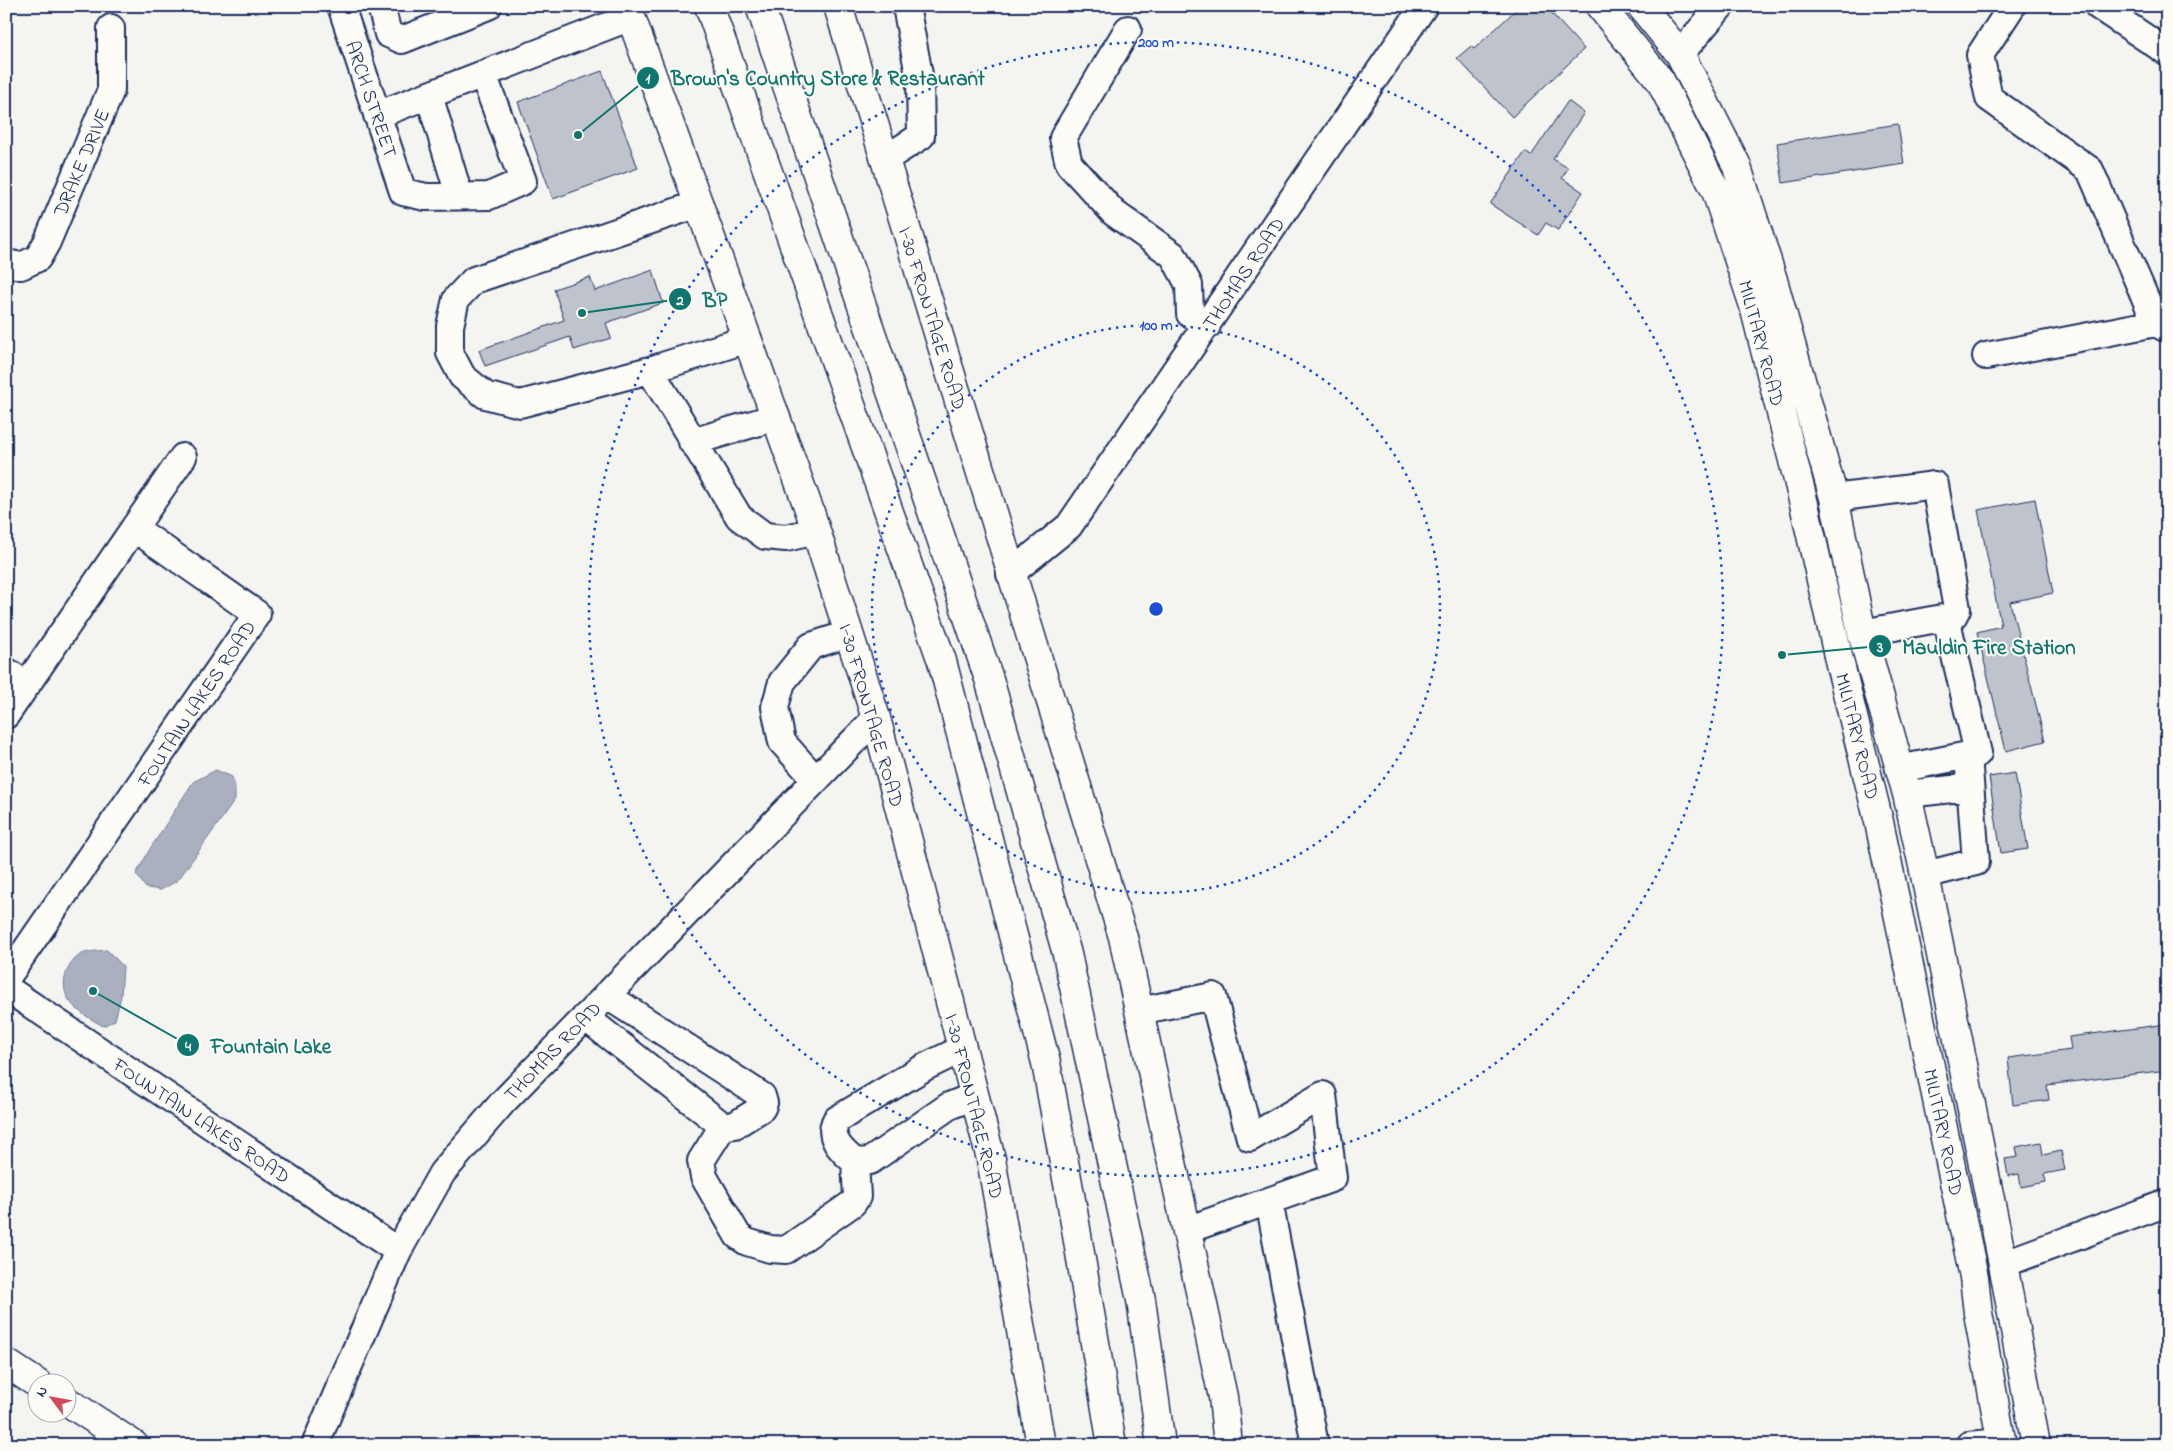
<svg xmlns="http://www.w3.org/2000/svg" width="2173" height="1451" font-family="'Indie Flower',sans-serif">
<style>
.water{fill:#aab0bf;stroke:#717c98}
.building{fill:#bfc3cc;stroke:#1b2f5e}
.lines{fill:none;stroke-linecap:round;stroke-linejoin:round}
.minor-casing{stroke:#1b2f5e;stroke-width:30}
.major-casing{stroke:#1b2f5e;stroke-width:31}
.highway-casing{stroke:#1b2f5e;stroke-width:31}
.minor{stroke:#fdfcf7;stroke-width:26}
.major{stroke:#fdfcf7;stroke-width:28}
.highway{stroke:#fdfcf7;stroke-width:28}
.ring{fill:none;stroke:#1d4ed8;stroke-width:2.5;stroke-dasharray:2.5 5}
.labels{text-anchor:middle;stroke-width:4;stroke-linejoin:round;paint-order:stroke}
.street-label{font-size:20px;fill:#1b2f5e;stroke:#fdfcf7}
.centre{fill:#1d4ed8;stroke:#fdfcf7;stroke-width:2.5}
.ring-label{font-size:15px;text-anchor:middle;font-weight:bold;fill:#1d4ed8;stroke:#fdfcf7;stroke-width:4;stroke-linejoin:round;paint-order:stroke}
.leader{fill:none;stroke:#0f766e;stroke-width:2}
.callout-dot{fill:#0f766e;stroke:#fdfcf7;stroke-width:2}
.mark-label{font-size:15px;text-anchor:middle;font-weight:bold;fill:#fff}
.callout-label{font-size:21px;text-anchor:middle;font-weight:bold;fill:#0f766e;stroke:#fdfcf7;stroke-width:4;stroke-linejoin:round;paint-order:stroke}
</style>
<rect width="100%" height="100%" fill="#f4f4f1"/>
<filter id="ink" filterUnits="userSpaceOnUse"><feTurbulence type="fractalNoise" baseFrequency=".02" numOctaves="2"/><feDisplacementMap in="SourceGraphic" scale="10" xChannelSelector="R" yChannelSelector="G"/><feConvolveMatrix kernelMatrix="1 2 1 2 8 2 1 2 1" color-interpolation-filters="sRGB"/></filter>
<g filter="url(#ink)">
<path class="water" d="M216 770 232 777 235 786V800L178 880 161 890 146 888 136 874 150 849 193 782Z
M107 950 123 966 121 996 115 1020 103 1026C91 1019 77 1012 69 1000 59 986 66 964 80 955 86 951 99 951 107 950Z"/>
<path class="building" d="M1520 6H1545L1584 49 1512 117 1457 58 1471 46 1474 49Z
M602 71 638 168 553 199 518 102Z
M1568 101 1584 113 1553 159 1568 168 1562 178 1583 192 1558 230 1546 223 1538 235 1490 204 1525 152 1531 156Z
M1898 124 1904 164 1783 183 1777 143Z
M653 270 663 303 606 323 611 338 574 350 570 337 485 366 479 350 564 320 554 289 590 277 595 291Z
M2035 499 2053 593 2010 602 2045 741 2006 751 1977 632 2001 626 1978 510Z
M2015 773 2028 849 2001 853 1989 777Z
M2167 1024V1070L2047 1085 2049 1100 2013 1105 2008 1058 2071 1050 2069 1037Z
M2041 1142 2043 1155 2061 1151 2065 1170 2044 1174 2046 1182 2021 1187 2019 1174 2008 1176 2005 1159 2018 1157 2016 1147Z"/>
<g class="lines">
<defs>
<path id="minor" d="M341 6 403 192 426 197 489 196 523 181 483 74
M381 6 388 34 402 40 488 6
M2012 6 1980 55 1989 98 2090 170 2156 323
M2098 6 2167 52
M1128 29 1063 138 1069 164 1114 213 1173 255 1189 285 1190 314 1207 326
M1680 54 1721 6
M429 95 459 195
M377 115 631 17
M885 159 921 136 920 80 906 6
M699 204 474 280 456 299 450 326V353L462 376 485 395 520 404 650 370 748 339
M6 263 21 266 38 258 47 242 111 90V28
M1986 356 2156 323 2167 329
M650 370 739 517 765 536 786 538 816 531
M692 442 776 417
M1834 498 1935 485 1957 609 1948 626 1978 753 1899 769
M134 528 183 457
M1010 574 1069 526 1424 6
M1862 633 1953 616
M6 671 27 685
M6 715 134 528 257 614 6 979
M816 780 782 742 775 707 782 682 811 646 848 634
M1907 794 1970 787
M1925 875 1976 862 1968 755
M6 988 398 1251
M1139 1011 1213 996 1250 1138 1323 1095 1333 1178 1187 1230
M585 1017 723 1126 735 1125 762 1108 764 1103 762 1096 606 995
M962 1049 925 1067 836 1120C827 1138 842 1151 855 1162L870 1161 949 1106 974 1096
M723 1126 701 1161 704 1177 738 1236 747 1242 770 1249 786 1250 853 1203 857 1197 855 1162
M1269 1201 1315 1445
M2003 1264 2167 1203
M315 1445 398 1251 442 1173 503 1102 876 718
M1969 1445 2001 1442"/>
<path id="major" d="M627 6 810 512 876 718 991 1159 1041 1445
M838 6 1123 937 1223 1397 1228 1445
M1600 6 1660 80 1716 191 1754 306 1804 504 1839 660 1879 822 1974 1277 1978 1313 2002 1445
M1641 6 1680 54 1736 164 1773 280 1834 498 1862 633 1907 794 1925 875 2003 1264 2036 1445
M6 1363 38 1384
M68 1402 134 1445"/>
<path id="highway" d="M709 6 942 661 1046 1063 1073 1211 1112 1445
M760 6 989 679 1067 954 1141 1300 1161 1445"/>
</defs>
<use href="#minor" class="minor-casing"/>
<use href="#major" class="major-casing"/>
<use href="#highway" class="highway-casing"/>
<use href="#minor" class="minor"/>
<use href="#major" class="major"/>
<use href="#highway" class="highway"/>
</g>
</g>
<g class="ring">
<circle cx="1156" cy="609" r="284"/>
<circle cx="1156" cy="609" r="567"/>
</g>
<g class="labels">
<g class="street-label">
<text transform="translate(372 99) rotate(71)" y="7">ARCH STREET</text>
<text transform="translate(81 162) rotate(-67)" y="7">DRAKE DRIVE</text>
<text transform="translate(1243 273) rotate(-56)" y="7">THOMAS ROAD</text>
<text transform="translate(933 318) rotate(73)" y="7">I-30 FRONTAGE ROAD</text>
<text transform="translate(1762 343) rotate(75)" y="7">MILITARY ROAD</text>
<text transform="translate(196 703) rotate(-56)" y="7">FOUTAIN LAKES ROAD</text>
<text transform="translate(872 715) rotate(74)" y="7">I-30 FRONTAGE ROAD</text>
<text transform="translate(1858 736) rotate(76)" y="7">MILITARY ROAD</text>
<text transform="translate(552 1051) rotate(-46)" y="7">THOMAS ROAD</text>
<text transform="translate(975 1106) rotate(76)" y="7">I-30 FRONTAGE ROAD</text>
<text transform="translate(202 1120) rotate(34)" y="7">FOUNTAIN LAKES ROAD</text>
<text transform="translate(1944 1132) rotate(78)" y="7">MILITARY ROAD</text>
</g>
</g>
<circle cx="1156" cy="609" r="8" class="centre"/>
<g class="ring-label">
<text x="1156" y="47">200 m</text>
<text x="1156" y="330">100 m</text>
</g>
<path class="leader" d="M578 135L648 78M582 313L680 299M1782 655L1880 646M93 991L188 1045"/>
<g class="callout-dot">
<circle cx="578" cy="135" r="5"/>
<circle cx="582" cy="313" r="5"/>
<circle cx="1782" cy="655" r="5"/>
<circle cx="93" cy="991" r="5"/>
<circle cx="648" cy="78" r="12"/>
<circle cx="680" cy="299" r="12"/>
<circle cx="1880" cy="646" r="12"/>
<circle cx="188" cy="1045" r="12"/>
</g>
<g class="mark-label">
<text x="648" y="83">1</text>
<text x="680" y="305">2</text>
<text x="1880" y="652">3</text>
<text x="188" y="1051">4</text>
</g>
<g class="callout-label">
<text x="828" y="85">Brown's Country Store &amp; Restaurant</text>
<text x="715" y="307">BP</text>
<text x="1989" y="654">Mauldin Fire Station</text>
<text x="271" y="1053">Fountain Lake</text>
</g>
<rect width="2173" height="1451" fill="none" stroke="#fdfcf7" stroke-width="25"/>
<rect x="12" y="12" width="2148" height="1426" fill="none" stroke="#1b2f5e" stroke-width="2" filter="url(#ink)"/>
<g transform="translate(52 1398) rotate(302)"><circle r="24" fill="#fdfcf7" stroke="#a3aaba"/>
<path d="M0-4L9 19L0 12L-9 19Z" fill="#d1495b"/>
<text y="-8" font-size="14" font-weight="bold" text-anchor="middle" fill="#1b2f5e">N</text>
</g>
</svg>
